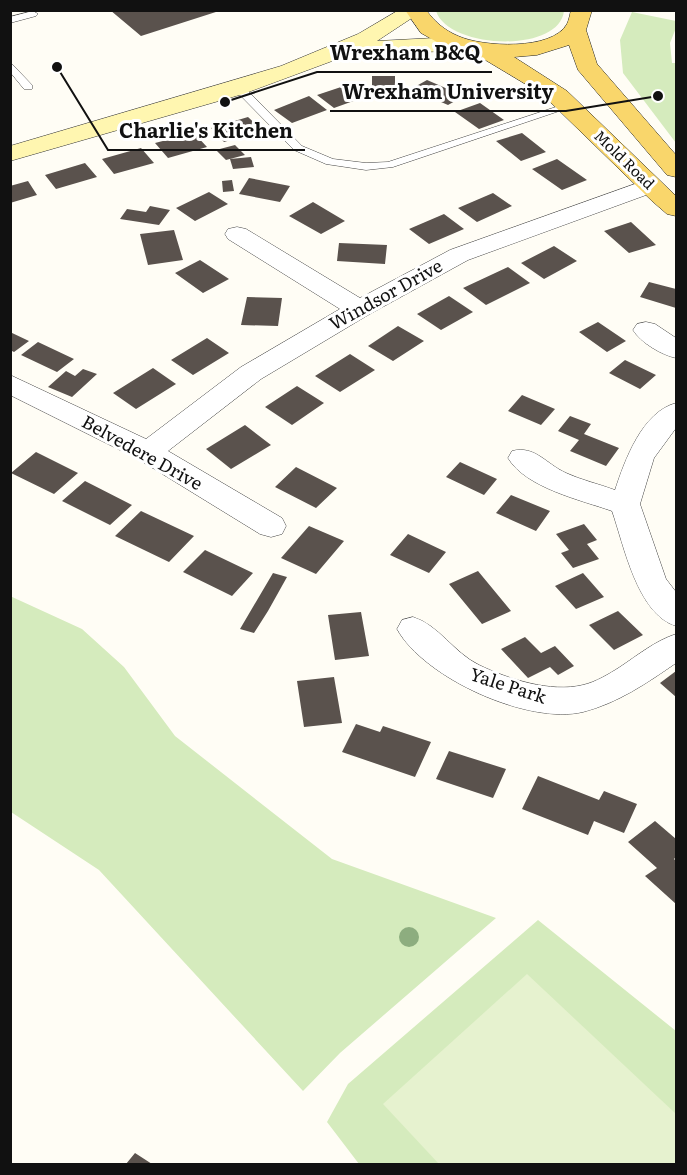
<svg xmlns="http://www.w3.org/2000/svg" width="687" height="1175" font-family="Literata,serif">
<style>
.green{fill:#d5ebbd}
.pitch{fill:#e6f2cf}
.building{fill:#5a524d}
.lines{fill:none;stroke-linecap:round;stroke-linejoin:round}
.service-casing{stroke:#444;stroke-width:1}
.minor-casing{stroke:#444;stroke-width:1}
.secondary-casing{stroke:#333;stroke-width:1}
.primary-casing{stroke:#222;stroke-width:1}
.service{fill:#fff;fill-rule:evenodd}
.minor{fill:#fff;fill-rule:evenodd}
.secondary{fill:#fff6b0;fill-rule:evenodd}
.primary{fill:#f9d66b;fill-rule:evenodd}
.tree{fill:#8dad7f}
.labels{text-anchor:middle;stroke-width:6;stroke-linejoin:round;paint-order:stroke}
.far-street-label{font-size:15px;fill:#111;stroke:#fff}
.street-label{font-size:18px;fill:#111;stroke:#fff}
.leader{fill:none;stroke:#111;stroke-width:2}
.callout-dot{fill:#111;stroke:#fff;stroke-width:2}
.callout-label{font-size:20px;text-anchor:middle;font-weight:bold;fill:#111;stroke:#fff;stroke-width:6;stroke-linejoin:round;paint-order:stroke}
</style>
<rect width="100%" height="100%" fill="#fffdf5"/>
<path class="green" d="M436 11V10L564 11C559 54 448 49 436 11Z
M632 12 676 21V28L670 43 672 63H676V143L623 73 620 40Z
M10 596 82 629 124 667 175 736 332 859 496 918 340 1053 303 1091 99 870 11 812Z
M538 920 676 1031V1164H359L327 1122 348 1084Z"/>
<path class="pitch" d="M527 974 676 1114V1164H439L383 1104Z"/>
<path class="building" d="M110 10H219V11L141 36Z
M372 76H395V91H372Z
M427 80 464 96 448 105 411 89Z
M353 83 370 95 334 108 317 95Z
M309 96 327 110 292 123 274 110Z
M480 103 504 120 479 129 455 112Z
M248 117 262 130 224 142 211 128Z
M194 133 207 147 168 158 155 143Z
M522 133 546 152 521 161 496 141Z
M235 145 245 155 226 160 216 150Z
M141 148 154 163 114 174 102 159Z
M251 157 254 167 233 169 230 159Z
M557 159 587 180 562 190 532 169Z
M85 163 97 177 56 189 45 175Z
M249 178 290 186 280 202 239 194Z
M232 180 234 191 223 192 222 181Z
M28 181 37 195 10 203V186Z
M209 192 228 204 195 221 176 208Z
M493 193 512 206 477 222 458 208Z
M313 202 345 221 321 234 289 216Z
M150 206 170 210 159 225 120 219 127 209 146 212Z
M444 214 464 229 429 244 409 229Z
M631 222 656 245 629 253 604 231Z
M174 230 183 260 148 265 140 234Z
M339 243 387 245 385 264 337 261Z
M554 246 577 261 544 279 521 263Z
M200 260 229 279 203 293 175 273Z
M508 267 530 283 486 305 463 288Z
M649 282 676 289V308L640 297Z
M449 296 473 312 441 330 417 314Z
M247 297 282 298 278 326 241 325Z
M598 322 626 341 607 352 579 332Z
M398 326 424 341 393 361 368 346Z
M10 332 29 341 14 352 10 350Z
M207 338 229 353 193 375 171 360Z
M38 342 74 359 57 372 21 355Z
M350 354 375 370 340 392 315 376Z
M625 360 656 375 640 389 609 373Z
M153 368 176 384 136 409 113 393Z
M83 369 97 374 72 397 48 387 66 371 75 376Z
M297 386 324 403 292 425 265 407Z
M522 395 555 409 541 425 508 411Z
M570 416 591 424 584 434 619 448 606 466 570 451 579 440 558 431Z
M245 425 271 445 231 469 206 449Z
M36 452 78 473 54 494 11 473Z
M460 462 497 479 484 495 446 477Z
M296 467 337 488 316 508 275 487Z
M85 481 132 505 110 525 62 501Z
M511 495 550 511 536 531 496 513Z
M141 511 194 536 169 562 115 536Z
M584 524 597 540 587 544 599 559 573 568 561 553 569 550 556 534Z
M309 526 344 541 316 574 281 558Z
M408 534 446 552 429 573 390 555Z
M205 550 253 573 232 596 183 572Z
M478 571 511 611 482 624 449 584Z
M273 573 287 577 268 611 254 633 240 629Z
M583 573 604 597 576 609 555 586Z
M618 611 643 635 614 650 589 625Z
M361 612 369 656 335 660 328 615Z
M525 637 541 653 555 646 574 666 558 675 550 667 528 678 501 649Z
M676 671V697L660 683Z
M334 677 342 723 304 727 297 681Z
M356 724 380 732 383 726 431 742 415 777 342 752Z
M449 751 506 769 493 798 436 779Z
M538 776 599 800 604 791 637 804 624 833 594 821 588 835 522 809Z
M655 821 676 839V857L674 859 676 861V904L645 876 657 868 628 842Z
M135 1153 152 1164H126Z"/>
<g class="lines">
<defs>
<path id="service" d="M33 11 38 14 36 16 10 23V17Z
M10 62 32 85V89H24L10 72Z
M235 86H243L302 146 333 159 366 163 388 162 565 104 574 106 393 167 366 170 326 164 294 150 235 90Z"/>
<path id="minor" d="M649 179 657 181 661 186 657 191 468 260 368 315 261 379 168 451 282 518 286 526 282 534 271 537 260 534 138 459 10 395V375L146 439 241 367 340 309 228 239 225 234 228 229 237 227 246 229 360 298 450 250Z
M646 322 655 324 676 338V358C662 355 641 343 633 330L637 324Z
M676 403V428L654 458 640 504 666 579 676 592V626C637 614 624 545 612 511 581 500 526 488 508 458L512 451C535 445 546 464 566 473 581 480 599 484 615 490 625 460 642 412 676 403Z
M413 617C439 625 454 653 479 665 508 679 551 693 583 685 596 682 609 674 620 667 638 655 655 641 676 634V663C647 683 618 703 583 712 528 725 424 678 397 629L402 620Z"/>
<path id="secondary" d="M399 10H424L377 41 454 37 462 39 465 44 462 49 454 51 351 54 243 94 10 161V146L281 66 358 34Z"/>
<path id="primary" d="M405 10H426C435 22 444 30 458 36 482 47 552 51 567 24 569 20 570 14 571 10H592L586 30 597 64 676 155V177L667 175 578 70 569 45 537 55 514 57 567 91 676 196V216L667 214 652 201 542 94 477 55 444 46 421 33Z"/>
</defs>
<use href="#service" class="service-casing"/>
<use href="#minor" class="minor-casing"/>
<use href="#secondary" class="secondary-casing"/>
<use href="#primary" class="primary-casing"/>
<use href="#service" class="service"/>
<use href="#minor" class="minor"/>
<use href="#secondary" class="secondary"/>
<use href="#primary" class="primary"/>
</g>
<circle class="tree" cx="409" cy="937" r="10"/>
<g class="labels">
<g class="far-street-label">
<text transform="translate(624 160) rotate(44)" y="5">Mold Road</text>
</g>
<g class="street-label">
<text transform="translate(386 295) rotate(-29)" y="6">Windsor Drive</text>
<text transform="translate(142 453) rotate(29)" y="6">Belvedere Drive</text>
<text transform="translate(508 686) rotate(18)" y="6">Yale Park</text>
</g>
</g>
<path class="leader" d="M225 102L317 72H492M658 96L566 111H330M57 67L108 150H305"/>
<g class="callout-dot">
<circle cx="225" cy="102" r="6"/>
<circle cx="658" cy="96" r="6"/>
<circle cx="57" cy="67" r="6"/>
</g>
<g class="callout-label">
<text x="405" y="60">Wrexham B&amp;Q</text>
<text x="448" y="99">Wrexham University</text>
<text x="206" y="138">Charlie's Kitchen</text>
</g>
<rect width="687" height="1175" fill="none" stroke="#111111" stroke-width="24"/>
</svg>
